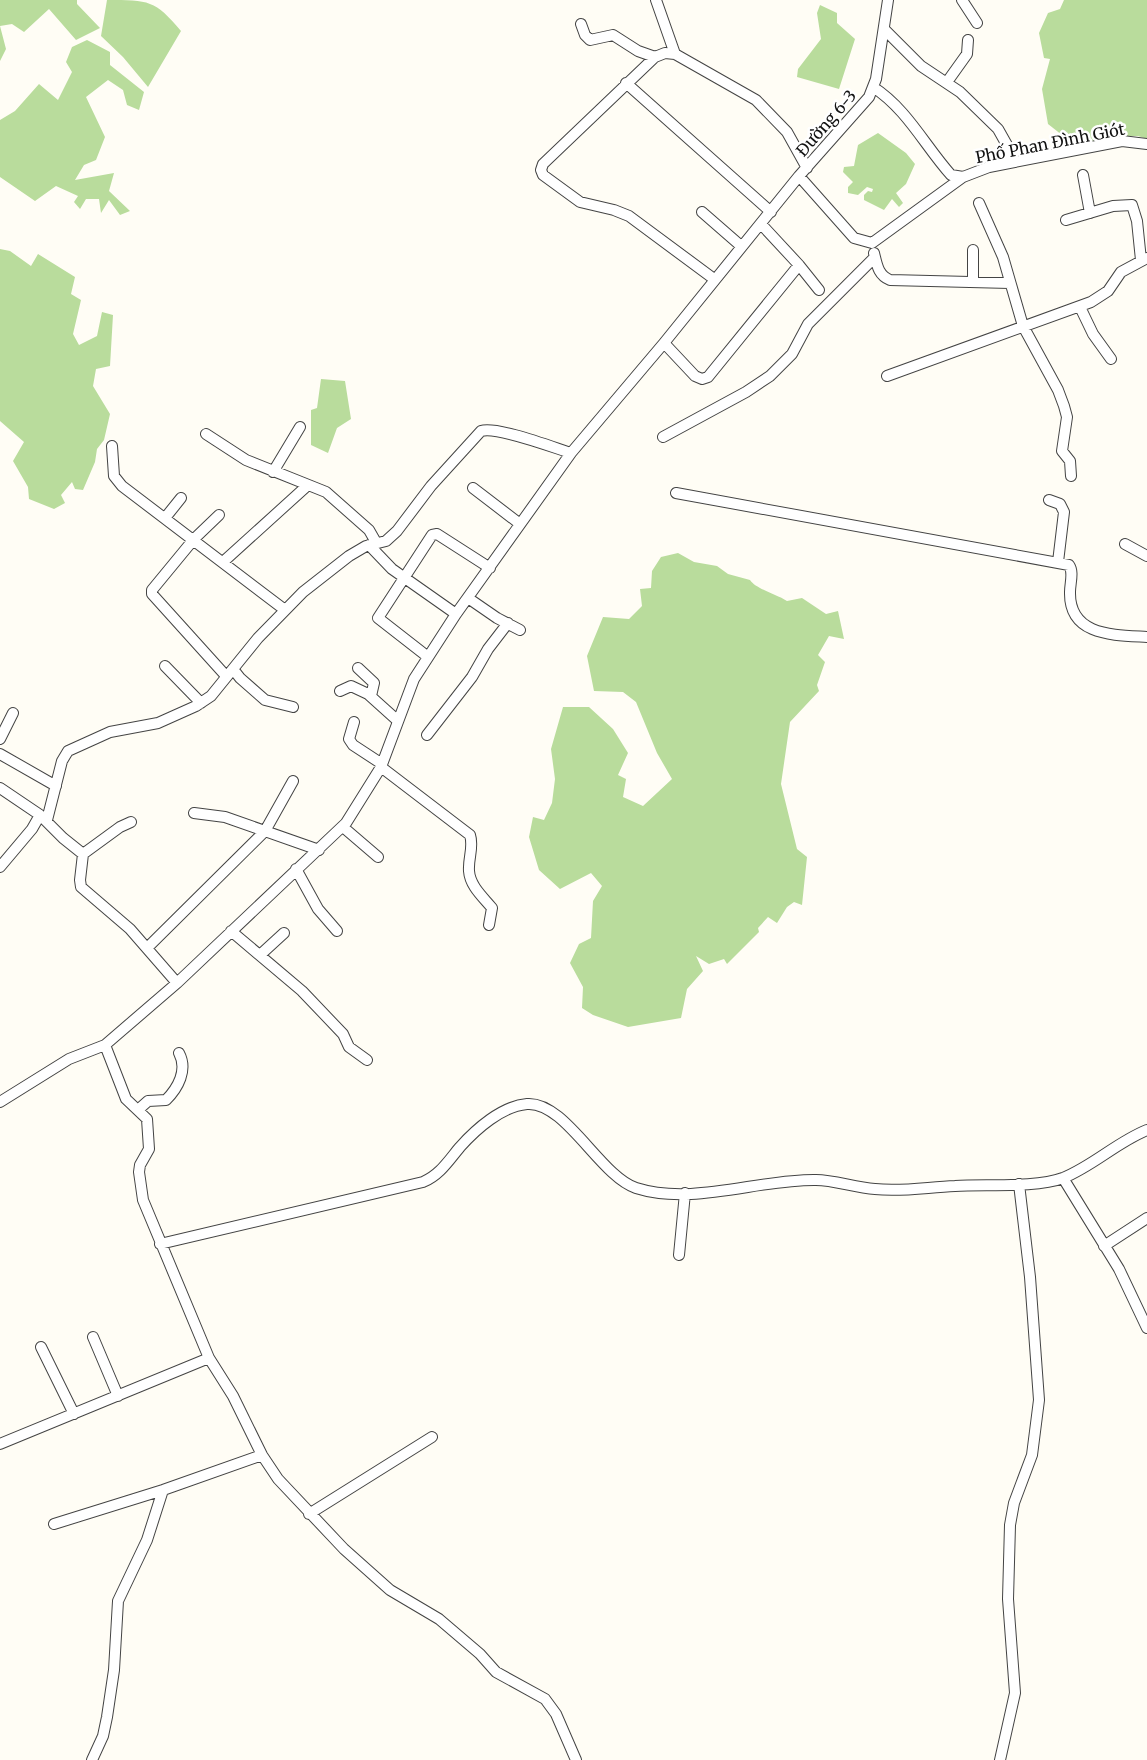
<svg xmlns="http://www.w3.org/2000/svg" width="1147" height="1760" font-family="Merriweather,serif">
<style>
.forest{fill:#b9dc9c}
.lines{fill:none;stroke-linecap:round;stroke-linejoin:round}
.minor-casing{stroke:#444;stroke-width:12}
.minor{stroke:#fff;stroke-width:10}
.labels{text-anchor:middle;stroke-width:5;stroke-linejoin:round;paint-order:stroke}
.street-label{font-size:16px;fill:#111;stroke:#fff}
</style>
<rect width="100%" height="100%" fill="#fffdf5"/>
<path class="forest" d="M0 0H77V4L100 28 76 40 49 9 24 32 12 24 0 26 6 49 0 61Z
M107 0C149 0 155 0 181 31L148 87 123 57 101 36Z
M1064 0H1147V139L1138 136H1122L1125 125 1117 122 1111 124 1104 141 1076 146 1048 124 1042 89 1050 59 1044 58 1039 33 1048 13 1060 9Z
M820 5 837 13V23L855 39 839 89 797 77 798 69 821 39 817 13Z
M87 40 110 52V65L144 92 139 110 127 105 123 90 108 80 86 97 105 137 96 160 84 165 75 180 114 173 109 191 130 211 120 215 109 200 101 213 99 199H86L80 209 74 202 78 196 56 186 35 201 0 177V120L15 111 39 84 58 100 72 72 66 62 72 47Z
M878 133 906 153 915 164 906 184 896 193 903 203 899 207 892 199 884 210 864 200V195L868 191 872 192 873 189 867 187 858 195 848 193V187L853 182 843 172 844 167 854 166 858 145Z
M0 249 10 251 31 266 38 254 75 277 71 294 81 300 73 334 79 345 97 336 102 312 113 315 110 366 96 369 93 386 110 414 104 440 97 449 95 462 83 490 75 489 72 482 61 495 65 503 54 509 29 499 28 487 13 461 24 442 0 421Z
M321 379 345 381 351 419 337 428 328 453 311 445V410L317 408Z
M678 553 694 562 717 566 728 574 750 580C756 589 776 594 787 601L802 598 826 614 838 611 844 639 829 636 818 655 825 662 817 685 819 691 790 722 781 784 797 849 807 857 802 905 794 902 787 907 777 923 768 917 758 928 759 932 727 964 724 959 709 964 696 956 703 971 687 989 681 1018 628 1027 593 1015 582 1008 583 987 570 963 579 944 591 938 593 901 602 886 591 873 560 889 539 870 529 837 533 817 544 820 552 803 555 779 551 749 563 707H589L613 729 628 753 618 775 626 779 623 797 643 806 672 779 657 753 636 702 623 692 594 691 587 656 603 617 629 619 642 606 640 589 651 588 652 571 661 557Z"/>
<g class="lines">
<defs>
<path id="minor" d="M656 0 675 54
M962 0 977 23
M581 24 585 35 590 40 613 35 638 51 655 57
M884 29 921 66 960 92 998 129 1007 145 1010 163
M947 82 967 54 968 40
M626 83 771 212
M873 87C907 109 925 146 951 175L963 177
M1083 175 1090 213
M799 176 854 238 872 243 963 177 989 167 1122 141 1147 144
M979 203 1003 257 1023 326 1058 390 1064 406 1067 417 1062 451 1070 461 1071 476
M702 212 741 246
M1066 220 1113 206 1132 205 1137 221 1141 260
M874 253C877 265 878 275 890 280L1010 283
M799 265 819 290
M714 279 629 216 614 210 580 202 543 175 541 170 543 164 655 57 665 53 675 54 756 100 787 132 807 168
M973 282V250
M1080 307 1093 334 1111 359
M664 343 695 376 702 379 708 377 799 265 761 224
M887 376 1091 302 1108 291 1121 272 1147 258
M206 434 246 460 326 492 369 530 377 544
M663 437 746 392 770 376 792 354 808 324 875 257
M112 446 114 476 122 486 285 610
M273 472 300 427
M473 488 520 524
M676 493 1069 565C1074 572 1070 583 1070 592 1069 636 1113 635 1147 637
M1049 500 1060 504 1064 512 1058 562
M219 515 194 539 152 590V594L226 676
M165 518 181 498
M1125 544 1147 556
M369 545 392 569 456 614
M223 562 308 485
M468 598 497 618 520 630
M428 657 378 618 432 535 437 534 490 568
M165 666 201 703
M358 668 374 683 371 696
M233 669 240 678 265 700 293 707
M340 691 351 686 368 694 398 721
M354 722 349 739 353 745 382 764
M427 735 472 677 488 649 508 623
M0 739 13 713
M0 754 56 786
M381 767 470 835C474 847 468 858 469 871 470 886 483 897 492 908L489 925
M0 788 40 815 63 838 83 854 80 880 81 887 130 929 177 983
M194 813 225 817 319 850
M47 820 62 761 68 751 110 732 158 723 196 706 211 696 258 638 303 592 349 556 366 546 386 541 397 531 431 486 481 431C497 426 552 447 571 453
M343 827 378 857
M83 854 120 827 131 822
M0 867 32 829 40 815
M296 869 318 909 337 931
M231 931 302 991 343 1034 349 1047 367 1060
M147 948 265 831 293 781
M260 955 284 933
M105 1045 126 1099 147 1119 149 1149 140 1165 139 1172 143 1200 209 1358 233 1396 262 1455 278 1479 344 1549 390 1590 439 1619 480 1654 496 1672 545 1699 556 1714 576 1760
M0 1102 69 1059 105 1045 177 983 346 823 381 767 414 679 456 614 571 453 664 343 799 176 869 97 876 79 888 0
M139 1109 148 1101 166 1100C178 1088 188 1070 179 1053
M1063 1178 1119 1269 1147 1328
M160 1244 423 1182C440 1175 449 1160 460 1147 476 1129 502 1106 527 1104 565 1101 600 1176 636 1188 693 1206 758 1179 816 1180 835 1180 855 1188 875 1189 902 1192 928 1187 955 1186 985 1184 1036 1188 1063 1178 1093 1166 1117 1142 1147 1130
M1104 1246 1147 1218
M679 1255 685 1193
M93 1337 118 1396
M41 1347 74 1414
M0 1444 209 1358
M309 1514 432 1437
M54 1524 163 1490 262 1455
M92 1760 103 1736 107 1717 114 1670 118 1601 147 1540 163 1490
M1000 1760 1015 1693 1008 1599 1010 1525 1014 1503 1032 1455 1039 1400 1030 1277 1019 1184"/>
</defs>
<use href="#minor" class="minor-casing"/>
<use href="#minor" class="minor"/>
</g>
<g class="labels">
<g class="street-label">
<text transform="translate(826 123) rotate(-49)" y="6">Đường 6-3</text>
<text transform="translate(1050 143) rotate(-11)" y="6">Phố Phan Đình Giót</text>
</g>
</g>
</svg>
